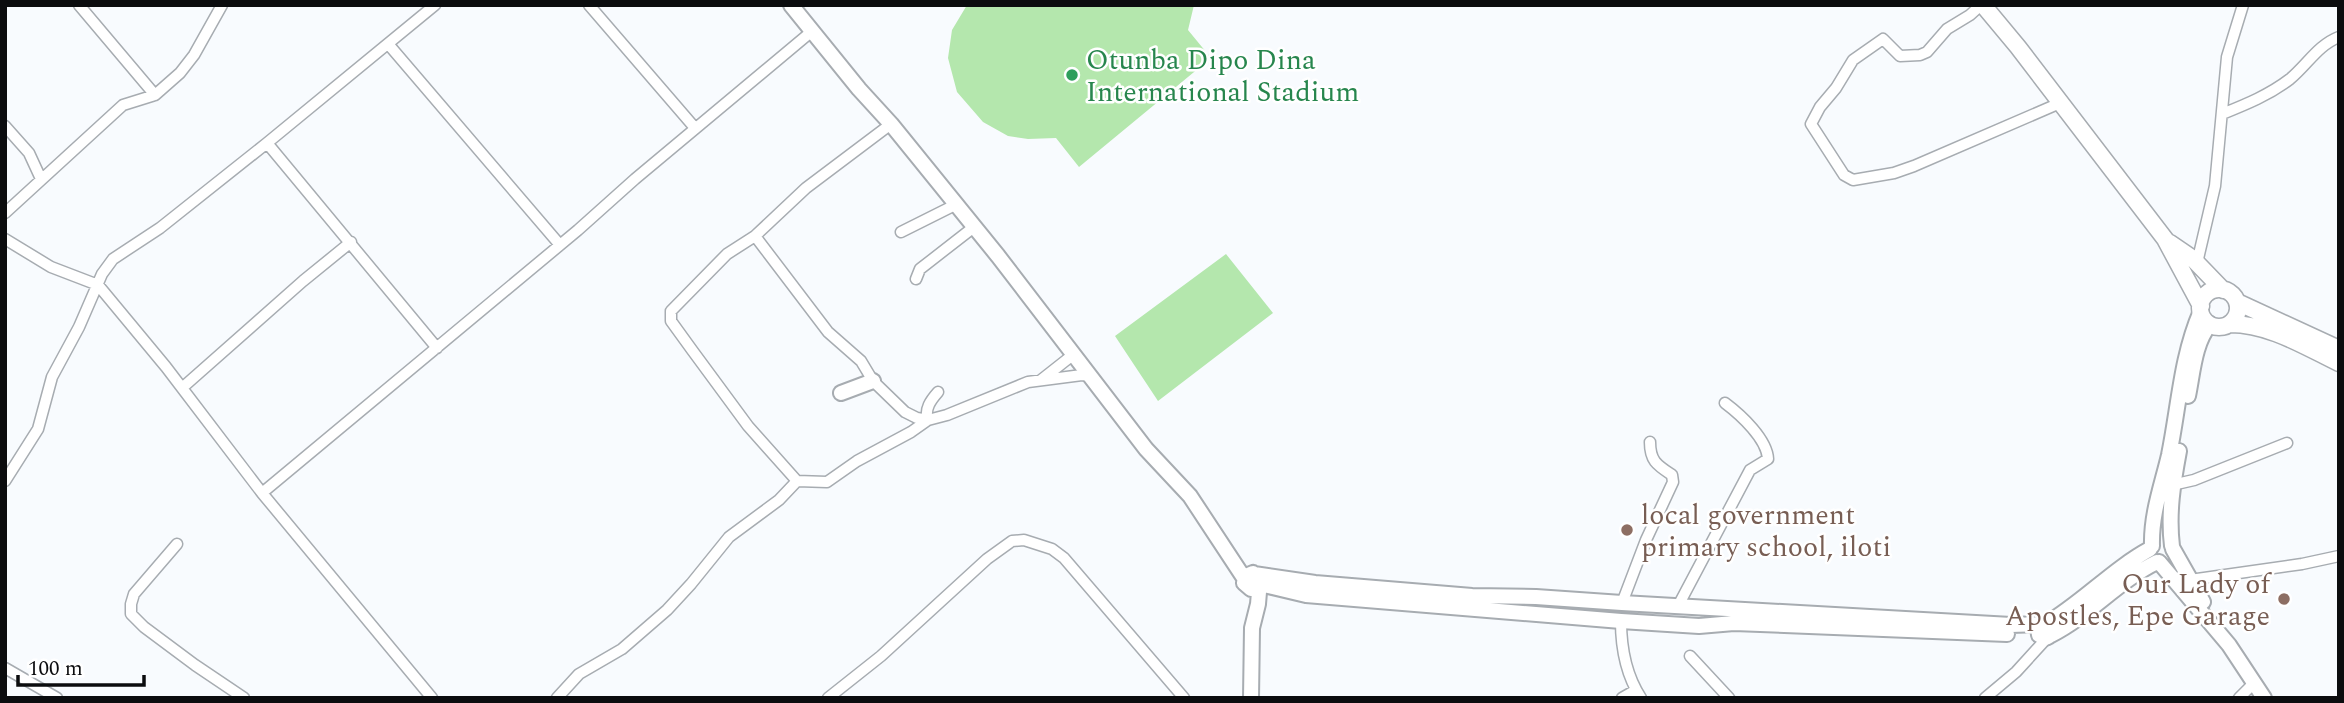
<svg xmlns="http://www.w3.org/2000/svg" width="2344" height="703" font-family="Spectral,serif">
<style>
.green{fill:#b4e7ad}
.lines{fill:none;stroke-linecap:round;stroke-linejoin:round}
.street-casing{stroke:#a7acb1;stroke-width:13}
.secondary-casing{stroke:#a7acb1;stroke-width:18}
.primary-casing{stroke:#a7acb1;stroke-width:19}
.street{stroke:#fff;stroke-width:10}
.secondary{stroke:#fff;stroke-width:14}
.primary{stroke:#fff;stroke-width:16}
.leisure-dot{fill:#2e9e5b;stroke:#fff;stroke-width:2.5}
.education-dot{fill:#8d6e63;stroke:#fff;stroke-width:2.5}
.labels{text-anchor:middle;stroke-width:5;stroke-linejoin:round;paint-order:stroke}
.leisure-label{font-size:28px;fill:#27864d;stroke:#fff;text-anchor:start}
.education-label{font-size:28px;fill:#785e54;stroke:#fff;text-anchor:start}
</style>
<rect width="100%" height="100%" fill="#f8fbfe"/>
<path class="green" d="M967 5H1194L1188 30 1211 58 1079 167 1056 138 1028 139 1008 136 983 122 957 92 948 58 952 30Z
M1226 254 1273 313 1158 401 1115 336Z"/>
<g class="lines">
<defs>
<path id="street" d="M79 5 155 95
M589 5 695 128
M1981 5 1970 15 1947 29 1927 52 1920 55 1900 56 1883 39 1853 60 1836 88 1820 107 1811 124 1844 175 1853 180 1894 173 1914 166 2060 103
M389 45 560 245
M2222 114C2247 104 2269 95 2290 79 2307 65 2318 45 2339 37
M5 126 29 153 41 179
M267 143 437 348
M5 213 123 105 155 95 180 73 194 55 222 5
M901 232 955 205
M755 236 828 332 861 361 873 381 905 412 917 418 928 420C924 409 931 400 938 392
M5 239 51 267 98 285 166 367 262 493 432 698
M2197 263 2215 186 2227 57 2243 5
M916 279 920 269 974 227
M1041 380 1074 354
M182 388 303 281 351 242
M5 481 38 429 52 377 79 327 102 274 113 259 160 228 267 143 435 5
M797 481 748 426 692 350 671 321V311L727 254 755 236 806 188 891 124
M2172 485 2194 480 2287 443
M262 493 578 230 635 179 811 32
M177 544 134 594 131 604V614L144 627 195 665 244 698
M2190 580 2302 564 2339 556
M1622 603 1646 540 1673 482 1672 475C1657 465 1650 461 1650 442
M1678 606 1750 470 1768 459C1767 439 1741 415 1725 403
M1621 621C1621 647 1626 675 1641 698
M1690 656 1729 698
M5 668 57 698
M557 698 579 674 622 649 667 610 691 584 729 537 779 500 797 481 827 482 857 461 911 432 928 420 947 415 1028 382 1082 375 1091 376
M828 698 881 656 987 559 1012 541 1024 540 1052 549 1064 558 1184 698
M1622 698 1636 690
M1985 698 2016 672 2047 638
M2239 698 2254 683"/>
<path id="secondary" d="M791 5 859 89 891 124 998 256 1146 449 1190 496 1244 578
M841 393 873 381
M2188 396C2193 372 2194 344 2210 324
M2152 546C2151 514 2162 485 2169 455 2179 406 2181 357 2201 311
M2172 546C2168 513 2173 483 2179 451
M2173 549 2203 602
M2159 562 2229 645 2264 698
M1254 574 1315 583 1472 596 1536 597 1622 603 2011 625 2046 624 2052 628C2053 633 2050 637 2045 638L2039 635 2038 628 2041 625
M1264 585 1306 595 1621 621 1699 626 1734 623 2007 634
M2046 624C2083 602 2113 569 2150 549
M2051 635C2090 615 2118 581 2157 562
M1251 698 1252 628 1258 604 1260 580 1253 573 1246 576 1244 583 1251 589 1258 586"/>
<path id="primary" d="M1983 5 2018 47 2165 239 2201 306
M2170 243 2192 258 2223 290
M2200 308a19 19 0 1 1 38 0a19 19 0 1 1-38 0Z
M2237 302 2339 349
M2230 324C2269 324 2304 346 2339 363"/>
</defs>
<use href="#street" class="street-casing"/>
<use href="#secondary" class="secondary-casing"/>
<use href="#primary" class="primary-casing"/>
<use href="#street" class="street"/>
<use href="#secondary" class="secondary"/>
<use href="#primary" class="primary"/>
</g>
<circle class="leisure-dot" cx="1072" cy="75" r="7"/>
<g class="education-dot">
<circle cx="1627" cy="530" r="7"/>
<circle cx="2284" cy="599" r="7"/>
</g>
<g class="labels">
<g class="leisure-label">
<text x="1086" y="69">Otunba Dipo Dina<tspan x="1086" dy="32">International Stadium</tspan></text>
</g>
<g class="education-label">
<text x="1641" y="524">local government<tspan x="1641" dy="32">primary school, iloti</tspan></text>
<text x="2270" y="593" text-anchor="end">Our Lady of<tspan x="2270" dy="32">Apostles, Epe Garage</tspan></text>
</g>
</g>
<rect width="2344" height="703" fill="none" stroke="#0b0c0e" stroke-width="14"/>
<path d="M18 675v10h126v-10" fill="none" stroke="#0b0c0e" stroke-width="3.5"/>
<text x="28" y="675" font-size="21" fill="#0b0c0e" stroke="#ffffff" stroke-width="5" paint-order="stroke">100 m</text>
</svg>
